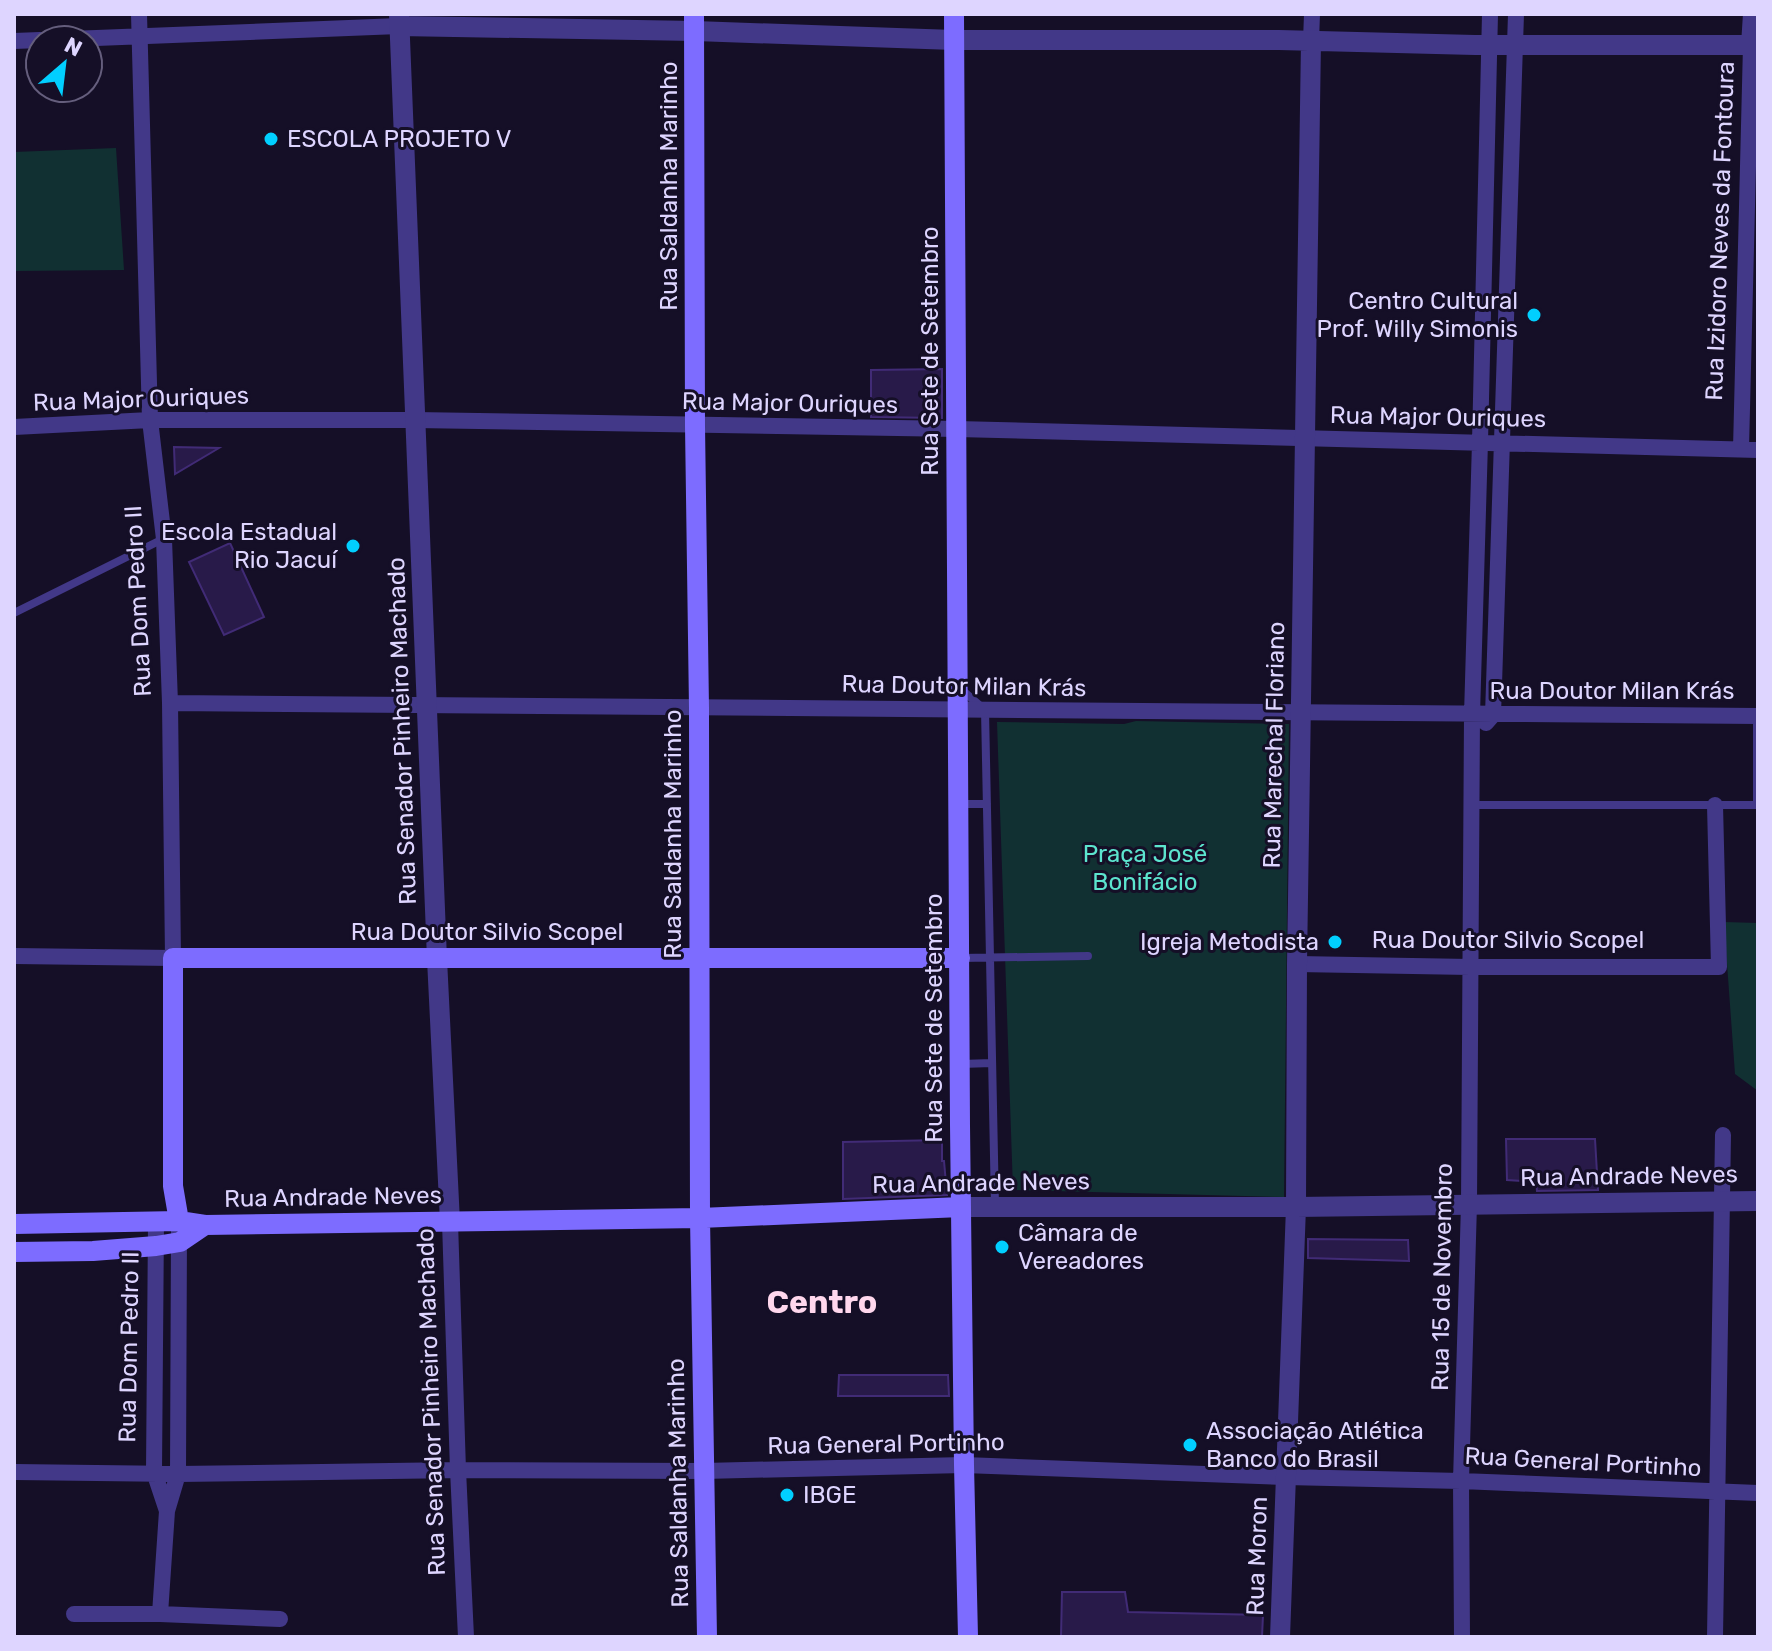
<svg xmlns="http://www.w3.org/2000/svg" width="1772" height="1651" font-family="Rubik,sans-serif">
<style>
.green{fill:#113032}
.building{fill:#281a49;stroke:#412b76;stroke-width:2}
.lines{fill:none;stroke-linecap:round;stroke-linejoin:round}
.service{stroke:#423888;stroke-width:8}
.minor{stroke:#423888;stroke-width:16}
.tertiary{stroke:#423888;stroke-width:20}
.secondary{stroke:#7d6cff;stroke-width:20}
.poi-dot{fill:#01cfff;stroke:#150f27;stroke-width:3}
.labels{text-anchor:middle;stroke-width:6;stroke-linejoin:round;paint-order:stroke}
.poi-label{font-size:24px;fill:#ded5ff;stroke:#150f27;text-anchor:start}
.street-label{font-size:24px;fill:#ded5ff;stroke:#150f27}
.park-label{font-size:24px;fill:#5ce4ce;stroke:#150f27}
.district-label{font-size:32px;font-weight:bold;fill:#ffd7ed;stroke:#150f27}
</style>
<rect width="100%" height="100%" fill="#150f27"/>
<path class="green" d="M116 148 124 270 14 271V152Z
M1136 721 1289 724 1284 1197 1013 1190 997 722 1124 724Z
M1724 922 1758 923V1091L1735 1074Z"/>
<path class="building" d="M942 369V418L871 417V370Z
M174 447 219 448 175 474Z
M230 543 264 617 224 635 189 562Z
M1506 1139H1595L1598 1190 1537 1191 1536 1182 1507 1180Z
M942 1140V1161H944L947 1195 843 1199V1142Z
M1308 1239 1408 1240 1409 1261 1308 1258Z
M839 1375H948L949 1396H838Z
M1062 1592H1125L1128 1612 1263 1615 1262 1637H1061Z"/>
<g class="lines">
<path class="service" d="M14 613 163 539
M962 690 985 710 995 1206
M960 804H987
M1473 805H1757V716
M961 958 1088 956
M961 1064 992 1063"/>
<path class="minor" d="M45 40 399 26
M14 41 40 40
M1311 41 1312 14
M14 427 150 420H415L957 429 1758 450
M1741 449 1751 45
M170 703 1758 716
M1486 723 1493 715 1516 14
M14 956 173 958 170 703 164 539 150 420 139 14
M1297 964 1470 967H1719L1715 805
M156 1222 154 1472 167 1511
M450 1222 458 1470 466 1637
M14 1472 178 1474 458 1470 704 1471 964 1465 1286 1477 1461 1481 1758 1493
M74 1614H160L280 1619
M160 1614 167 1511 178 1474 179 1231
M1462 1637 1461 1481 1469 1204 1472 715 1480 442 1490 14
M1715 1637 1723 1135"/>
<path class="tertiary" d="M399 14 437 959 450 1222
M399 26 695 31 954 40H1279L1475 45H1758
M1751 45 1753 14
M961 1207H1296L1758 1201
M1280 1637 1296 1207 1297 964 1311 41"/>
<path class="secondary" d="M694 14 695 426 699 708 700 1218 707 1637
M954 14 960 1125 964 1465 968 1637
M179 1221 173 1186V958H960
M14 1224 179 1221 205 1225 700 1218 961 1207
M14 1252 93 1251 156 1246 180 1242 205 1225"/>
</g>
<g class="poi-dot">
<circle cx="271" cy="139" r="8"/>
<circle cx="1534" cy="315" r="8"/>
<circle cx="353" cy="546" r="8"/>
<circle cx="1335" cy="942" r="8"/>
<circle cx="1002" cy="1247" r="8"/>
<circle cx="1190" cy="1445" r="8"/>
<circle cx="787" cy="1495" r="8"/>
</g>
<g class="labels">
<g class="poi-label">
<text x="287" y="147">ESCOLA PROJETO V</text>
<text x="1518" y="309" text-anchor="end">Centro Cultural<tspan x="1518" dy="28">Prof. Willy Simonis</tspan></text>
<text x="337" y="540" text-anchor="end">Escola Estadual<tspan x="337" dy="28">Rio Jacuí</tspan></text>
<text x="1319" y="950" text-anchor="end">Igreja Metodista</text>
<text x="1018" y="1241">Câmara de<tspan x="1018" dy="28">Vereadores</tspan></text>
<text x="1206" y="1439">Associação Atlética<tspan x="1206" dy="28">Banco do Brasil</tspan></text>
<text x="803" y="1503">IBGE</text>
</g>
<g class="street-label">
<text transform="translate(669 186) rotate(-90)" y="8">Rua Saldanha Marinho</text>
<text transform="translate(1720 231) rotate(-88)" y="8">Rua Izidoro Neves da Fontoura</text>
<text transform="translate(930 351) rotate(-90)" y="8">Rua Sete de Setembro</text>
<text transform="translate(141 399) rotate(-2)" y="8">Rua Major Ouriques</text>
<text transform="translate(790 403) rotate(1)" y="8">Rua Major Ouriques</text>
<text transform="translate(1438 417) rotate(1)" y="8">Rua Major Ouriques</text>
<text transform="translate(138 601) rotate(-93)" y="8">Rua Dom Pedro II</text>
<text transform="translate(964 686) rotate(1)" y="8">Rua Doutor Milan Krás</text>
<text x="1612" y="699">Rua Doutor Milan Krás</text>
<text transform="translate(402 731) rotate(-92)" y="8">Rua Senador Pinheiro Machado</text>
<text transform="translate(1274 745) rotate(-89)" y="8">Rua Marechal Floriano</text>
<text transform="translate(673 834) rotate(-90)" y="8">Rua Saldanha Marinho</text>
<text x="487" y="940">Rua Doutor Silvio Scopel</text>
<text x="1508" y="948">Rua Doutor Silvio Scopel</text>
<text transform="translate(934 1018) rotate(-90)" y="8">Rua Sete de Setembro</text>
<text transform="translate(1629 1176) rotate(-1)" y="8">Rua Andrade Neves</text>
<text transform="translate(981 1183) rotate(-1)" y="8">Rua Andrade Neves</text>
<text transform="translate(333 1197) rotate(-1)" y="8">Rua Andrade Neves</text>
<text transform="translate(1442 1277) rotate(-89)" y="8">Rua 15 de Novembro</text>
<text transform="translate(129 1347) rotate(-89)" y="8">Rua Dom Pedro II</text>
<text transform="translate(431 1402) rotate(-92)" y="8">Rua Senador Pinheiro Machado</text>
<text transform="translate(886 1444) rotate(-1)" y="8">Rua General Portinho</text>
<text transform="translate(1583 1462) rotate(3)" y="8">Rua General Portinho</text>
<text transform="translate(678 1483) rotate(-91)" y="8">Rua Saldanha Marinho</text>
<text transform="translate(1257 1556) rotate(-88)" y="8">Rua Moron</text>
</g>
<g class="park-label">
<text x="1145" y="862">Praça José<tspan x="1145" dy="28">Bonifácio</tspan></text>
</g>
<g class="district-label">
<text x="822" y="1313">Centro</text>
</g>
</g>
<rect width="1772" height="1651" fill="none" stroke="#ded5ff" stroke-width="32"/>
<g transform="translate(64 64) rotate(28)"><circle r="38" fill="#150f27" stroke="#655e7d" stroke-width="2"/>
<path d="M0-6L14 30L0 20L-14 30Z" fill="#01cfff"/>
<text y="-12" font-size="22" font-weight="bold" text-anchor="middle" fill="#ded5ff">N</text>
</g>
</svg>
